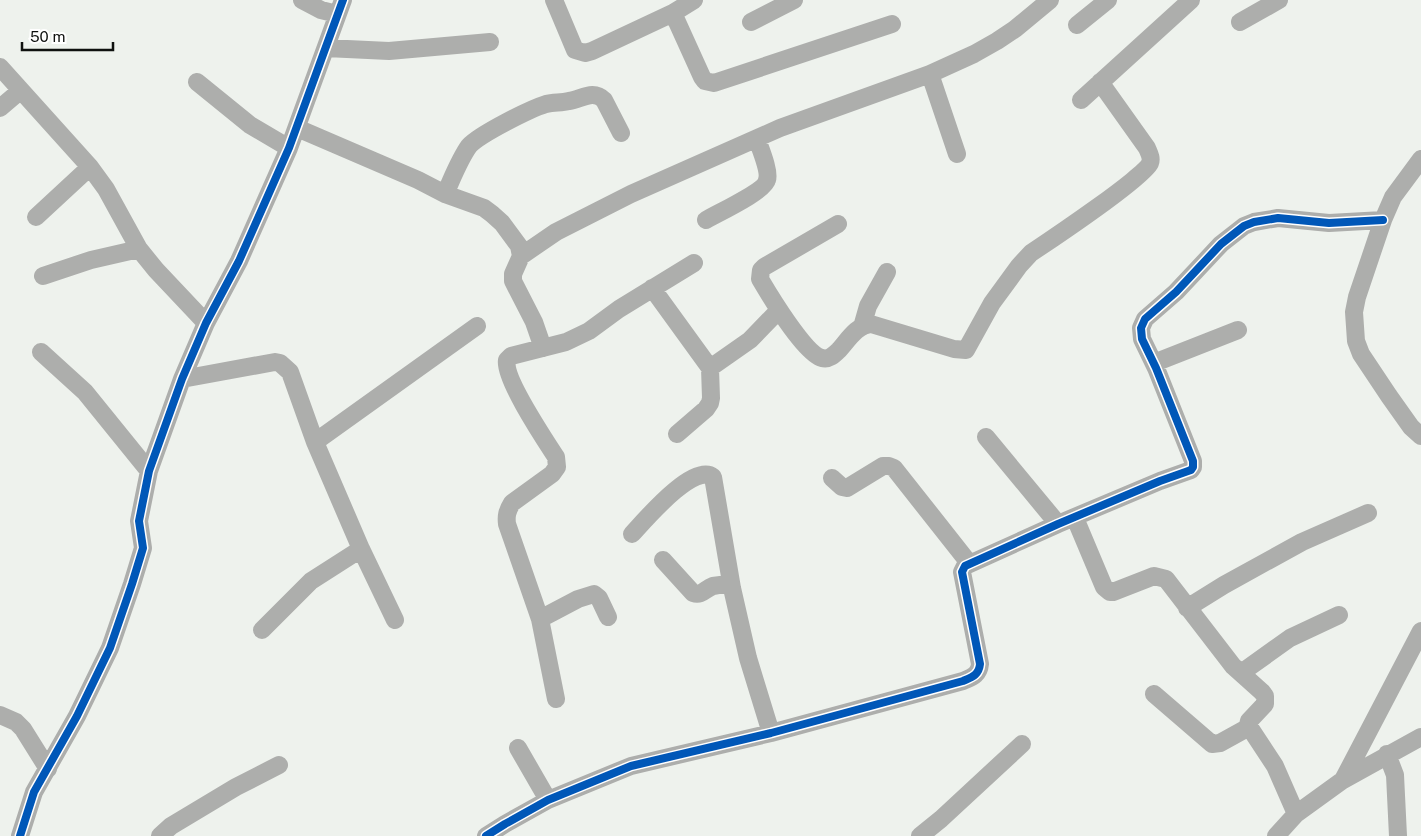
<svg xmlns="http://www.w3.org/2000/svg" width="1421" height="836" font-family="'Public Sans',sans-serif">
<style>
.lines{fill:none;stroke-linecap:round;stroke-linejoin:round}
.minor{stroke:#adaeac;stroke-width:18}
.cycleway-casing{stroke:#fff;stroke-width:11}
.cycleway{stroke:#0057b8;stroke-width:8}
</style>
<rect width="100%" height="100%" fill="#eef2ed"/>
<g class="lines">
<path class="minor" d="M302 0 321 10 337 14
M554 0 575 50 585 53 592 51 673 13 694 0
M673 13 702 77 705 81 714 83 892 24
M751 22 794 0
M1240 22 1279 0
M1077 25 1108 0
M326 48 389 51 490 42
M0 67 90 167 106 189 139 249 156 270 206 323
M930 74 957 154
M197 82 250 125 289 148
M1081 100 1191 0
M0 108 20 91
M297 128 418 180 445 194 484 208 492 214 502 223 519 246 521 256 513 274V281L534 322 543 348
M1421 159 1393 197 1383 220 1357 297 1354 312 1356 341 1361 354 1389 396 1411 427 1421 436
M445 194C452 179 459 160 469 146 480 134 530 109 546 104 554 102 561 103 569 101 582 99 593 89 604 100L621 133
M36 217 90 167
M706 220C718 213 765 191 767 180 770 171 760 148 757 139
M838 224 764 267 761 270 760 279C770 296 805 354 822 358 829 360 834 355 839 350 848 340 857 325 871 324L954 349 966 350 992 303 1019 266 1031 253C1049 241 1146 176 1150 163 1152 158 1149 153 1147 148L1100 82
M521 256 556 232 631 194 780 128 930 74 974 54 997 41 1015 29 1050 0
M43 276 91 260 139 249
M652 288 710 368 711 398 710 403 706 409 677 434
M862 327 868 306 887 272
M41 352 85 392 149 471
M1154 363 1238 330
M710 368 750 340 779 310
M182 379 275 362 280 363 290 372 315 442 361 549 395 620
M986 437 1058 524
M315 442 477 326
M832 478 842 487 847 488 883 466H889L894 468 969 563
M1075 518 1104 587 1110 592H1113L1154 576 1166 579 1233 666 1262 692 1265 696V704L1249 721 1248 725 1275 766 1296 814
M632 534C645 520 694 462 713 477L732 588 748 658 771 733
M663 560 693 593C702 596 705 589 713 586 719 585 726 584 731 584
M1187 608 1224 585 1302 542 1368 513
M540 619 578 599 594 594 599 598 608 617
M262 630 311 581 361 549
M1241 673 1290 638 1339 615
M1154 694 1212 744 1220 743 1249 727
M556 699 540 619 507 524C506 516 507 511 512 503L552 474 557 467 556 457C545 440 503 377 507 360L511 356 566 342 589 331 619 309 694 263
M0 715 16 722 23 729 48 769
M518 748 548 800
M1387 754 1395 775 1398 836
M1343 780 1421 631
M20 836 34 792 77 716 110 648 132 584 143 548 139 521 149 471 182 379 206 323 239 261 289 148 343 0
M160 836 171 826 236 787 279 765
M486 836 505 824 548 800 631 766 771 733 963 681C972 677 979 675 980 664L962 572 965 566 1058 524 1160 481 1191 470 1193 467V461L1156 368 1142 339 1141 328 1145 319 1176 292 1221 244 1244 226 1254 222 1278 218 1329 223 1383 220
M920 836 941 819 1022 744
M1276 836 1296 814 1343 780 1421 737"/>
<defs>
<path id="cycleway" d="M20 836 34 792 77 716 110 648 132 584 143 548 139 521 149 471 182 379 206 323 239 261 289 148 343 0
M486 836 505 824 548 800 631 766 771 733 963 681C972 677 979 675 980 664L962 572 965 566 1058 524 1160 481 1191 470 1193 467V461L1156 368 1142 339 1141 328 1145 319 1176 292 1221 244 1244 226 1254 222 1278 218 1329 223 1383 220"/>
</defs>
<use href="#cycleway" class="cycleway-casing"/>
<use href="#cycleway" class="cycleway"/>
</g>
<path d="M22 42v8h91v-8" fill="none" stroke="#0f110f" stroke-width="2.5"/>
<text x="30" y="42" font-size="15" fill="#0f110f" stroke="#ffffff" stroke-width="4" paint-order="stroke">50 m</text>
</svg>
